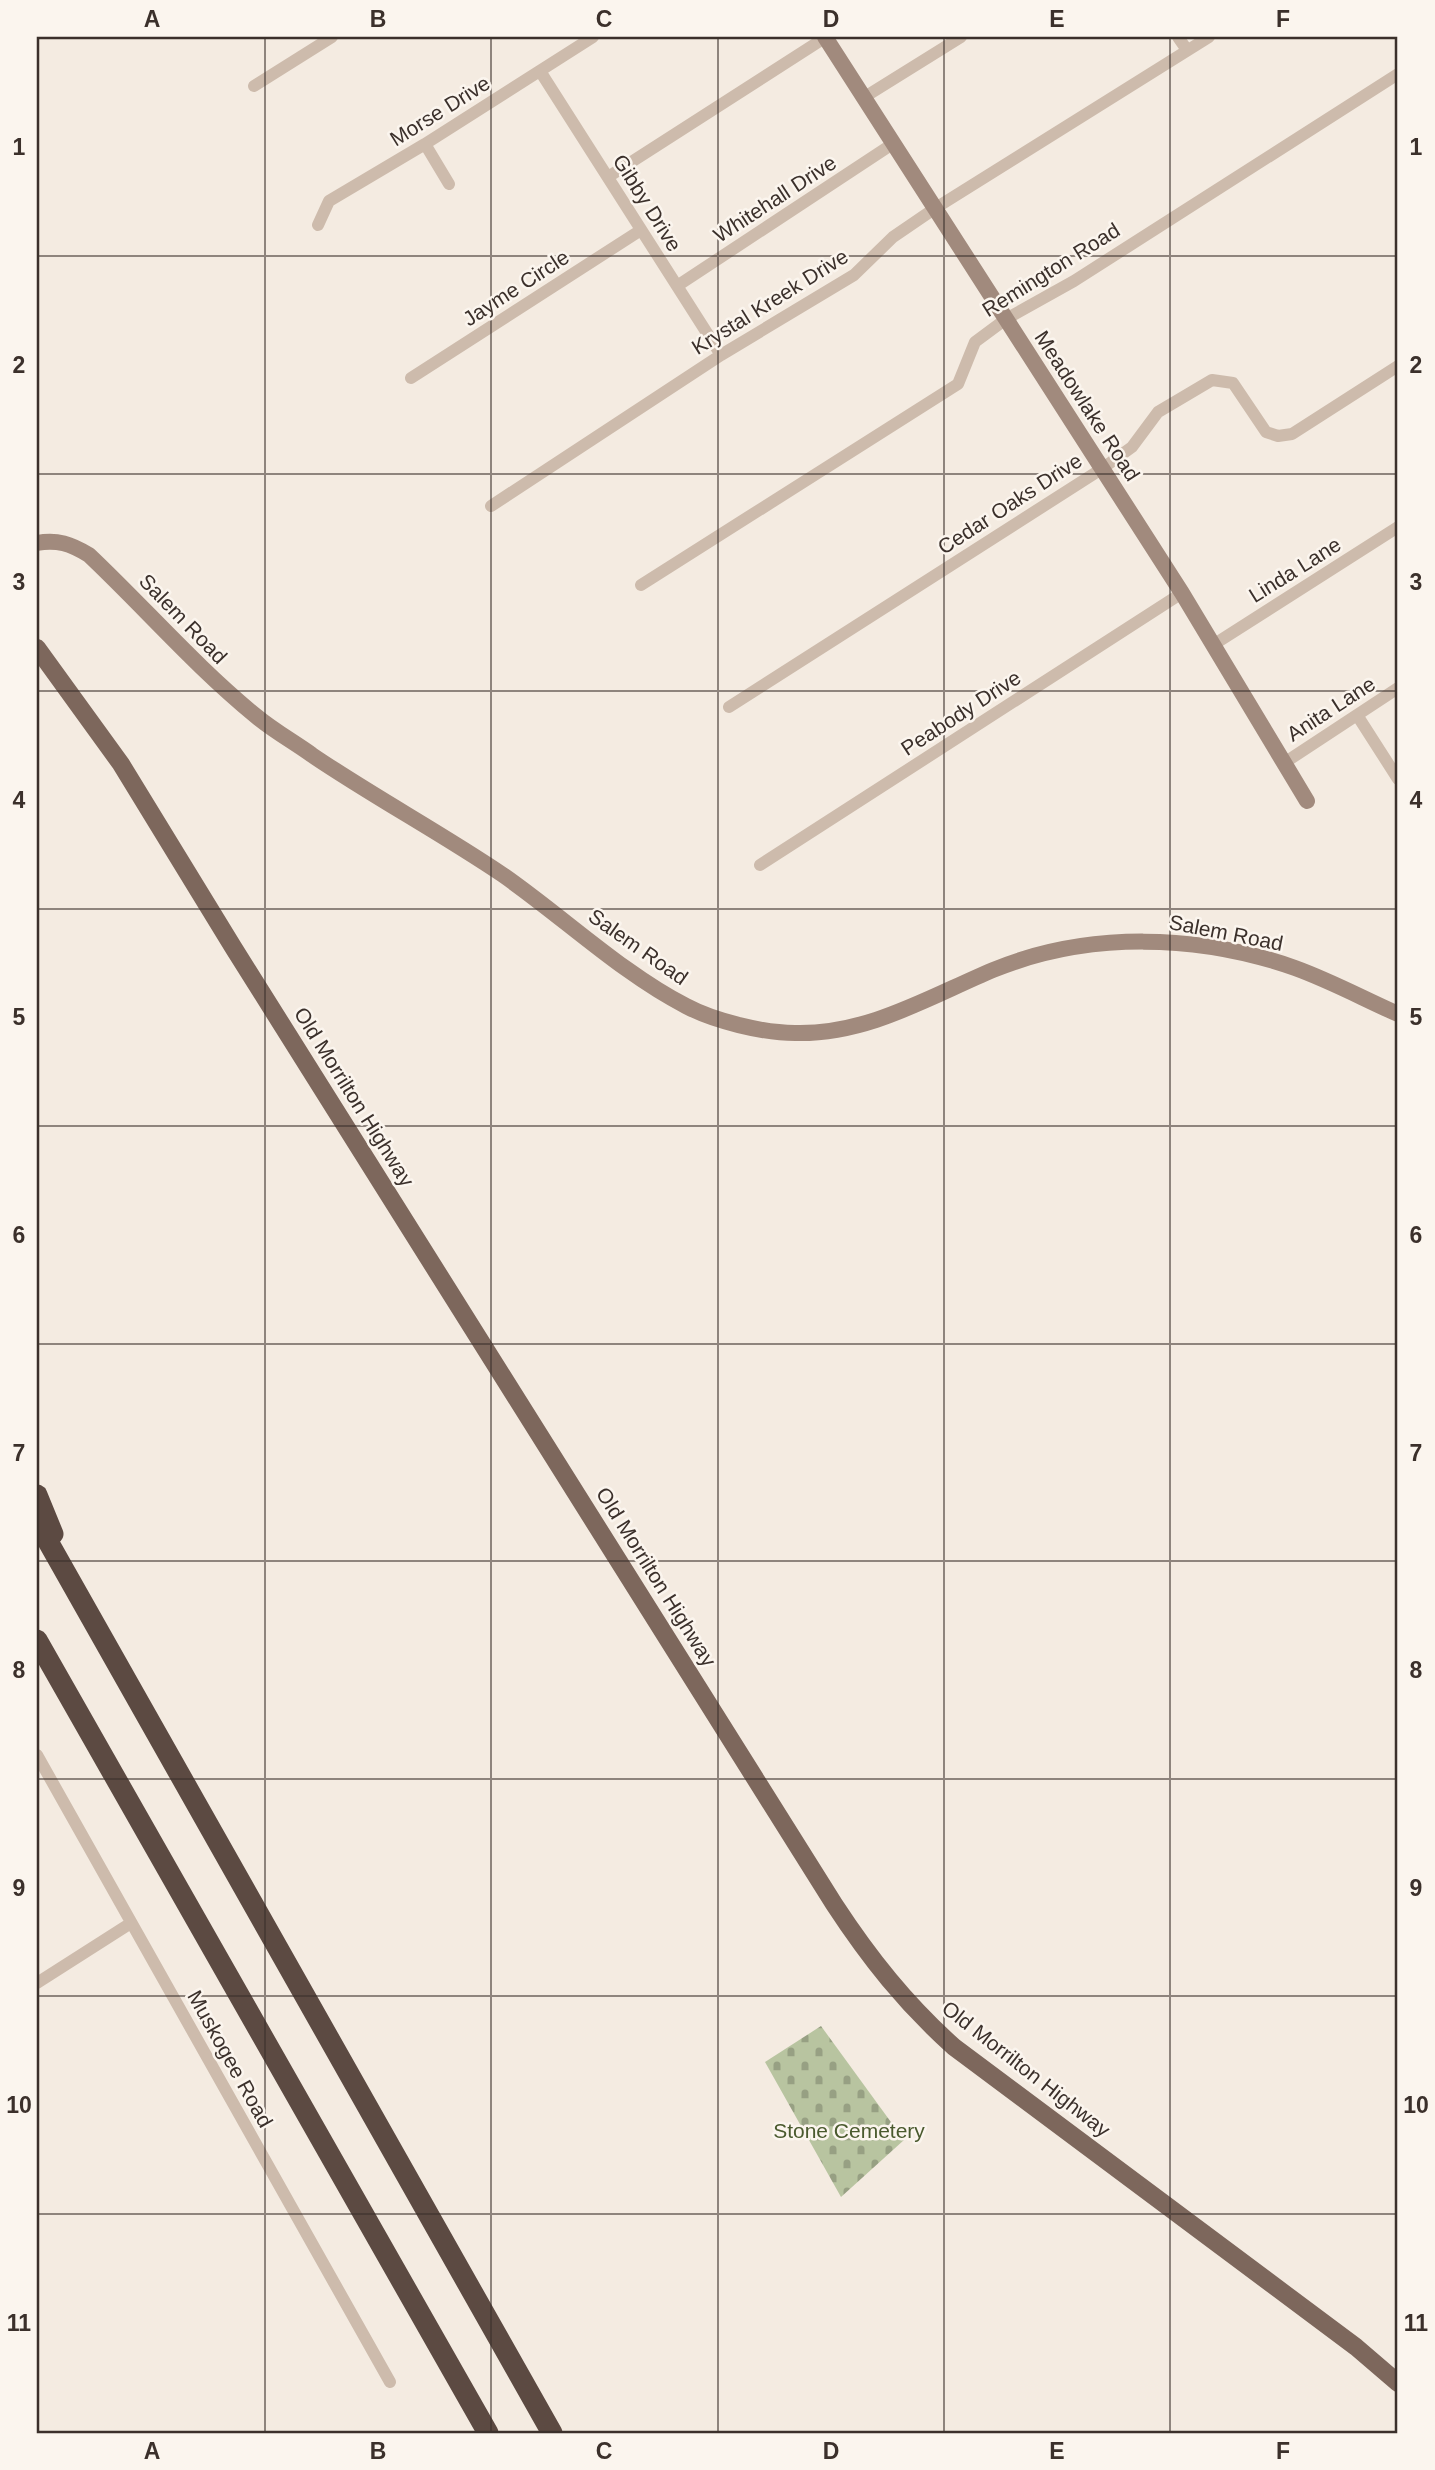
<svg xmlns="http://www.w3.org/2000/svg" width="1435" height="2470" font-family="Helvetica,sans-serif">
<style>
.cemetery{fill:url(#cemetery-stones)}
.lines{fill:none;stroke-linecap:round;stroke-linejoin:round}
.street{stroke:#cdbbac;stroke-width:12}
.secondary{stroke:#a18a7d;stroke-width:16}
.primary{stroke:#7d675c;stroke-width:18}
.highway{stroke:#5c4a42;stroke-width:21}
.grid{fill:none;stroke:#3b302b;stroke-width:2;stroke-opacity:0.55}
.labels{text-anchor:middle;stroke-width:5;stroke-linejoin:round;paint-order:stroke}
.street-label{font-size:21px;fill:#3b302b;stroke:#fbf5ee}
.park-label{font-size:21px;fill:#4a5a2e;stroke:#fbf5ee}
.neatline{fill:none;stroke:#3b302b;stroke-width:2.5}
.grid-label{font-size:23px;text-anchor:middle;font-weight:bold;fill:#3b302b}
</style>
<defs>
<pattern id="cemetery-stones" width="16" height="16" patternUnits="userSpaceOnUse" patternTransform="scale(1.75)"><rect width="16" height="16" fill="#b8c4a0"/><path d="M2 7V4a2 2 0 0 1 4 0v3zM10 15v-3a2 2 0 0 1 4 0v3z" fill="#97a083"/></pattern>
</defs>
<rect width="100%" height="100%" fill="#f4ebe1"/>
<path class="cemetery" d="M821 2026 904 2140 841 2197 765 2062Z"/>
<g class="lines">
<path class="street" d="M1178 37 1187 50
M540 71 721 355
M254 86 332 37
M863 98 961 37
M425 144 449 184
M608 177 826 37
M318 225 329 201 425 144 593 37
M677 286 894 143
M411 378 641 230
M491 506 721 355 854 275 893 237 934 209 1209 37
M641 585 958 384 975 342 1006 319 1074 281 1398 74
M1213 645 1398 527
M729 707 1103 468 1132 447 1158 412 1212 380 1233 383 1266 432 1278 436 1292 434 1398 366
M1357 715 1398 779
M1284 763 1398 688
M760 865 1182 593
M37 1755 390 2382
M37 1983 131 1923"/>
<path class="secondary" d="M825 37 1182 593 1307 801
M37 543C57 539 71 544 89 555 145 608 196 667 256 716 274 731 294 742 312 755 374 797 441 833 503 875 562 916 623 974 686 1006 714 1021 763 1033 795 1033 867 1035 929 997 993 970 1088 931 1199 934 1295 968 1331 981 1364 999 1398 1014"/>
<path class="primary" d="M37 648 121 764 233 947 834 1904C870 1959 906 2004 954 2047L1356 2347 1398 2383"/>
<path class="highway" d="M37 1495 53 1534
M37 1522 552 2433
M37 1640 488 2433"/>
</g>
<path class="grid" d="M265 37V2433M491 37V2433M718 37V2433M944 37V2433M1170 37V2433M37 256H1398M37 474H1398M37 691H1398M37 909H1398M37 1126H1398M37 1344H1398M37 1561H1398M37 1779H1398M37 1996H1398M37 2214H1398"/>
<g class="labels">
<g class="street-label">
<text transform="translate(440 111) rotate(-32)" y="7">Morse Drive</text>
<text transform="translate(775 199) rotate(-33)" y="7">Whitehall Drive</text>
<text transform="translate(647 203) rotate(58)" y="7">Gibby Drive</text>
<text transform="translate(1051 270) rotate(-32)" y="7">Remington Road</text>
<text transform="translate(516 288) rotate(-33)" y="7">Jayme Circle</text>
<text transform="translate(770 302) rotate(-32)" y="7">Krystal Kreek Drive</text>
<text transform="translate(1087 406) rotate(57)" y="7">Meadowlake Road</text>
<text transform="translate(1010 504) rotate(-33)" y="7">Cedar Oaks Drive</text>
<text transform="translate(1295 570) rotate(-32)" y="7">Linda Lane</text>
<text transform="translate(183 619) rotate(46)" y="7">Salem Road</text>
<text transform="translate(1331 709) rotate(-33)" y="7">Anita Lane</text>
<text transform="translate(961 713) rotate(-33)" y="7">Peabody Drive</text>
<text transform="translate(1226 933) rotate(11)" y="7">Salem Road</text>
<text transform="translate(638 947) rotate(35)" y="7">Salem Road</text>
<text transform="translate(354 1097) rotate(58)" y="7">Old Morrilton Highway</text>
<text transform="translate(656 1577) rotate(58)" y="7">Old Morrilton Highway</text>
<text transform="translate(230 2059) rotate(61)" y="7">Muskogee Road</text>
<text transform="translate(1026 2069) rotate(38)" y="7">Old Morrilton Highway</text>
</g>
<g class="park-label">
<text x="849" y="2138">Stone Cemetery</text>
</g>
</g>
<rect width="1435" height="2470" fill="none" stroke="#fbf5ee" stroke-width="77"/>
<rect x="38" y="38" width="1358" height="2394" class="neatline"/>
<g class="grid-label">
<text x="152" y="27">A</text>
<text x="378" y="27">B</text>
<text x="604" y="27">C</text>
<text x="831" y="27">D</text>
<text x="1057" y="27">E</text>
<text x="1283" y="27">F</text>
<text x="19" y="155">1</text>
<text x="1416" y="155">1</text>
<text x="19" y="373">2</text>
<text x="1416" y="373">2</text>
<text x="19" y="590">3</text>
<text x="1416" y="590">3</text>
<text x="19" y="808">4</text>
<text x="1416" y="808">4</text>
<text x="19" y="1025">5</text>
<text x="1416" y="1025">5</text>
<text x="19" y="1243">6</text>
<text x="1416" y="1243">6</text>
<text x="19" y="1461">7</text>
<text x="1416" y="1461">7</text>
<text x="19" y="1678">8</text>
<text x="1416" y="1678">8</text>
<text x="19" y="1896">9</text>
<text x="1416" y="1896">9</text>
<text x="19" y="2113">10</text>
<text x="1416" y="2113">10</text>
<text x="19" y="2331">11</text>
<text x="1416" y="2331">11</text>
<text x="152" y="2459">A</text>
<text x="378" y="2459">B</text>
<text x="604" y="2459">C</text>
<text x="831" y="2459">D</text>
<text x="1057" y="2459">E</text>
<text x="1283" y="2459">F</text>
</g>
</svg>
